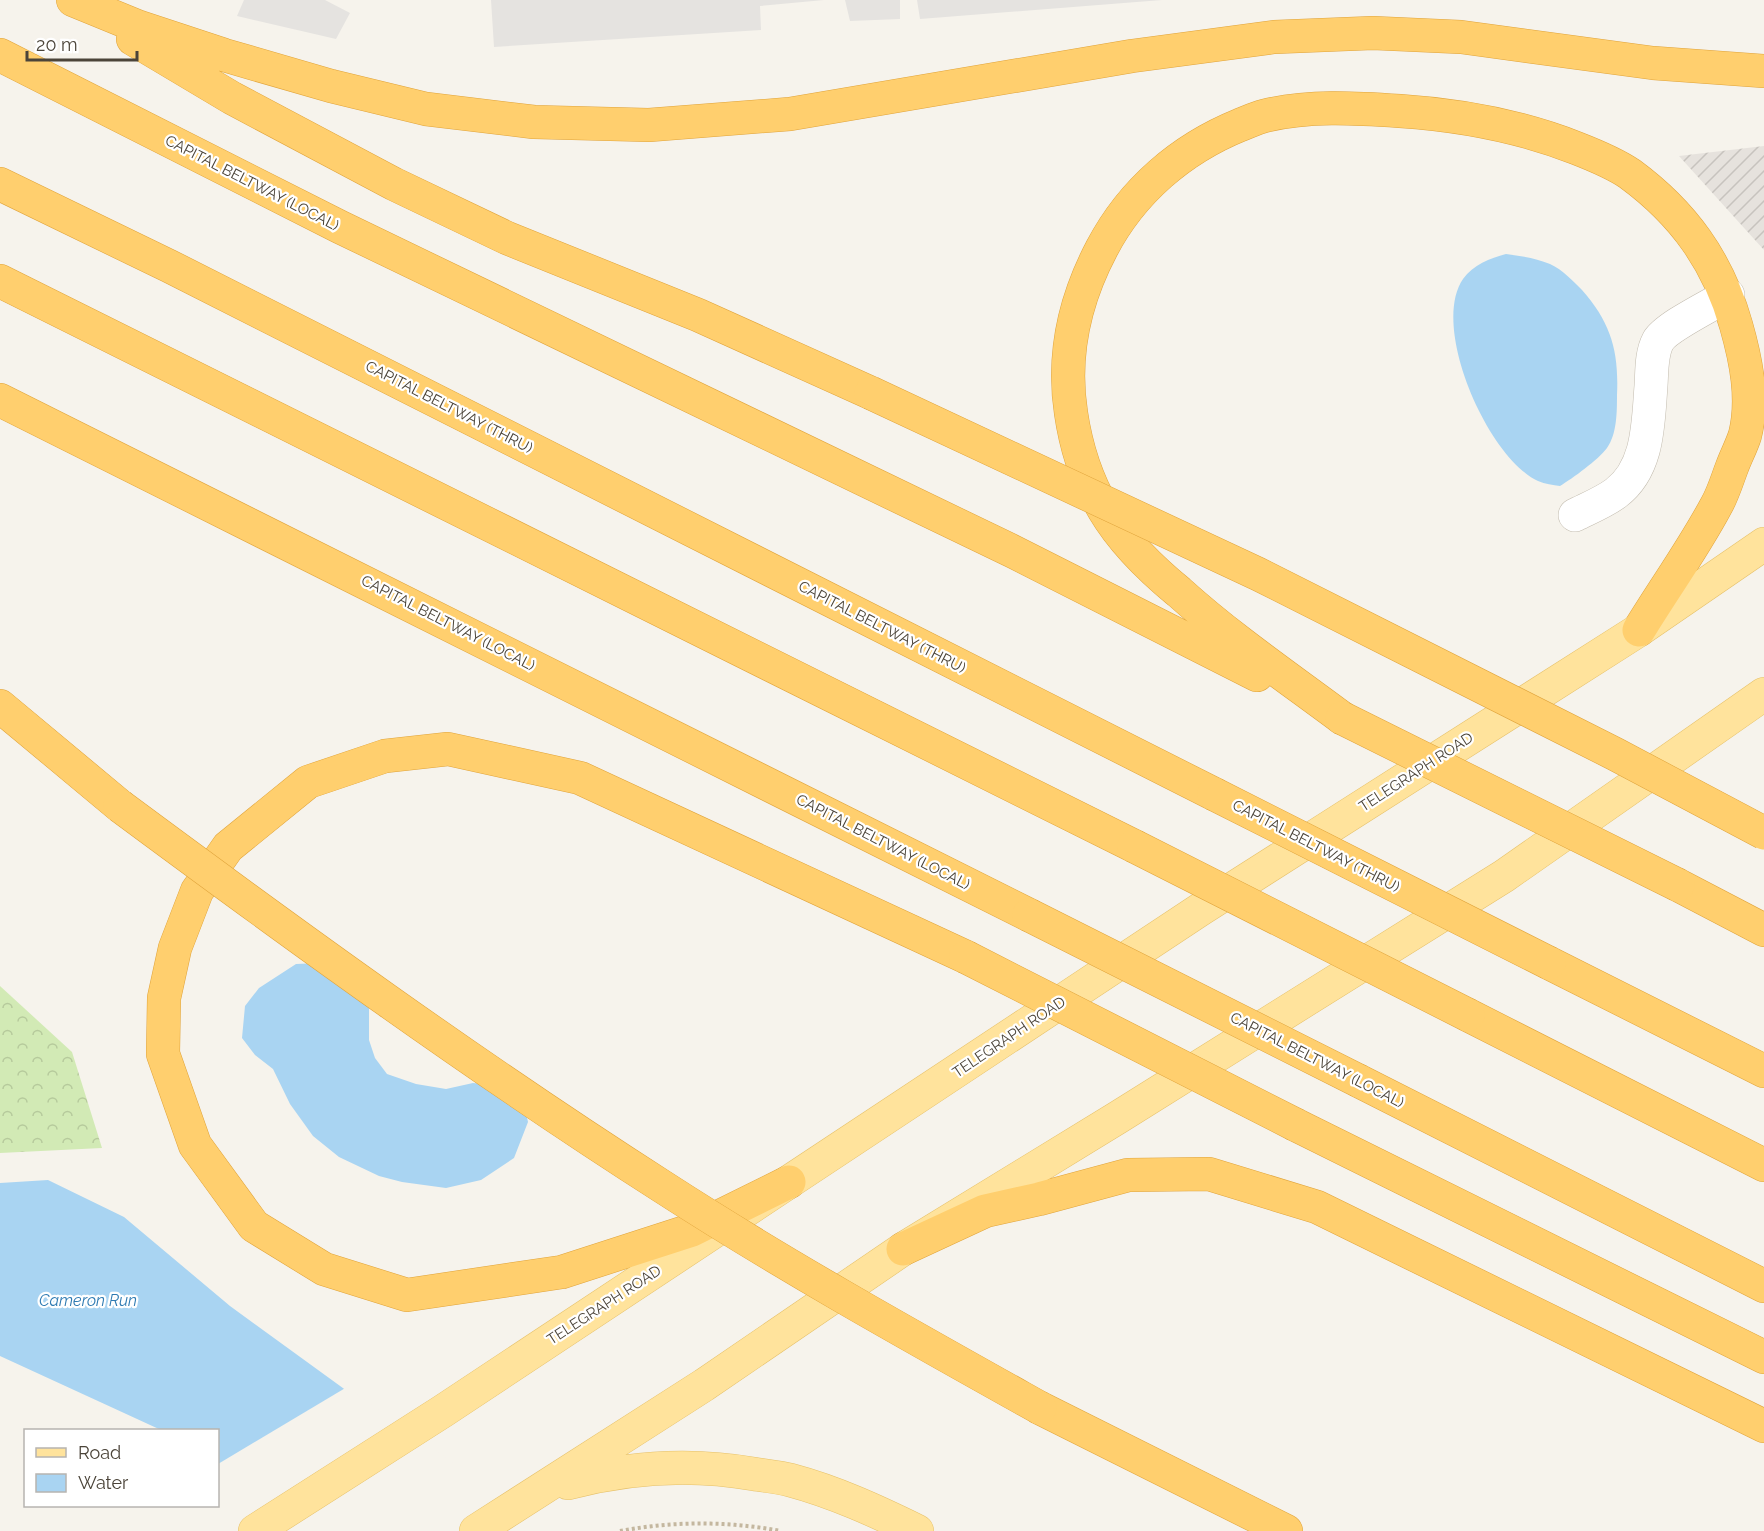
<svg xmlns="http://www.w3.org/2000/svg" width="1764" height="1531" font-family="Raleway,sans-serif">
<style>
.industrial{fill:url(#industrial-furrows)}
.forest{fill:url(#forest-crowns)}
.parking{fill:#e5e3e0}
.water{fill:#a9d4f2}
.pier{fill:#f6f3ec}
.lines{fill:none;stroke-linecap:round;stroke-linejoin:round}
.minor-casing{stroke:#c2bbae;stroke-width:34}
.major-casing{stroke:#e6c16a;stroke-width:34}
.highway-casing{stroke:#e0a43c;stroke-width:34}
.path{stroke:#c4b79f;stroke-width:4;stroke-dasharray:3 3;stroke-linecap:butt}
.minor{stroke:#fff;stroke-width:33}
.major{stroke:#ffe39c;stroke-width:33}
.highway{stroke:#ffcf6e;stroke-width:33}
.highway-bridge-casing{stroke:#e0a43c;stroke-width:34;stroke-linecap:butt}
.highway-bridge{stroke:#ffcf6e;stroke-width:33}
.labels{text-anchor:middle;stroke-width:4.5;stroke-linejoin:round;paint-order:stroke}
.street-label{font-size:15px;fill:#4b4439;stroke:#fff}
.water-label{font-size:16px;font-style:italic;fill:#2e7ab2;stroke:#fff}
</style>
<defs>
<pattern id="industrial-furrows" width="10" height="10" patternUnits="userSpaceOnUse" patternTransform="scale(1.5)"><rect width="10" height="10" fill="#e6e2dd"/><path d="M-1 1l2-2M0 10L10 0M9 11l2-2" fill="none" stroke="#c7c3be"/></pattern>
<pattern id="forest-crowns" width="20" height="18" patternUnits="userSpaceOnUse" patternTransform="scale(1.5)"><rect width="20" height="18" fill="#d2eab5"/><path d="M2 6a3 3 0 1 1 6 0M12 15a3 3 0 1 1 6 0" fill="none" stroke="#b6ca9c"/></pattern>
</defs>
<rect width="100%" height="100%" fill="#f6f3ec"/>
<path class="industrial" d="M1764 146V250L1679 156Z"/>
<path class="forest" d="M0 986 72 1052 102 1148 0 1153Z"/>
<path class="parking" d="M244 0H325L350 13 336 39 237 16Z
M491 0H824L760 6 761 30 494 47Z
M845 0H900V19L850 21Z
M917 0H1162L920 19Z"/>
<path class="water" d="M1506 254C1521 256 1536 258 1550 264 1563 270 1573 281 1582 290 1611 323 1619 351 1617 395 1617 412 1617 434 1607 448 1598 460 1573 478 1560 486 1553 485 1545 484 1538 481 1488 458 1430 327 1463 279 1473 265 1490 258 1506 254Z
M320 963 369 1004V1040L375 1058 387 1074 416 1084 446 1089 473 1083 493 1085 524 1104 528 1122 514 1158 481 1180 446 1188 402 1182 379 1176 339 1157 313 1136 290 1104 273 1069 255 1055 242 1038 245 1006 259 988 296 964Z
M48 1180 124 1217 230 1306 347 1391 218 1475V1430H161L0 1356V1183Z"/>
<path class="pier" d="M347 1387 502 1498 536 1531H273L218 1479V1464Z"/>
<g class="lines">
<defs>
<path id="minor" d="M1575 515C1589 508 1604 502 1616 493 1649 468 1648 423 1651 386 1652 372 1651 354 1658 341 1666 327 1712 305 1728 295"/>
<path id="major" d="M568 1483C629 1467 692 1463 754 1474 766 1476 779 1477 790 1480 835 1492 876 1511 917 1531
M255 1531 443 1411 1201 909 1639 630 1764 544
M476 1531 704 1385 903 1249 1117 1118 1504 876 1764 694"/>
<path id="highway" d="M73 0 139 27 224 55 331 86 426 109 534 122 649 125 790 114 1132 56 1274 37 1373 33 1461 37 1653 63 1764 71
M133 39 232 98 394 184 507 238 698 315 871 393
M0 55 340 227 1014 552 1257 675
M0 184 169 266 1214 794
M0 281 1134 846
M0 400 1029 915
M0 706 120 806
M1342 718C1287 677 1230 638 1179 592 1151 569 1123 542 1104 510 1087 481 1076 447 1071 413 1062 355 1075 299 1102 248 1132 191 1181 149 1240 125 1248 122 1256 118 1264 116 1307 105 1356 108 1400 111 1460 115 1520 126 1576 148 1594 155 1614 163 1630 174 1683 213 1718 261 1736 325 1746 360 1754 399 1745 435 1742 445 1736 456 1732 467 1727 480 1723 494 1716 506 1693 549 1664 589 1639 630
M1678 885 1764 930
M1549 963 1764 1071
M1468 1015 1764 1165
M1359 1081 1764 1286
M1296 1125 1764 1357
M789 1182 692 1230 562 1272 407 1295 324 1269 254 1226 195 1145 163 1054 164 998 175 948 197 891 228 847 308 782 385 756 448 749 580 778 966 957
M903 1249 985 1211 1039 1199 1128 1175 1209 1174 1317 1207 1764 1426
M1040 1408 1286 1531"/>
</defs>
<use href="#minor" class="minor-casing"/>
<use href="#major" class="major-casing"/>
<use href="#highway" class="highway-casing"/>
<path class="path" d="M620 1531C673 1521 728 1521 781 1531"/>
<use href="#minor" class="minor"/>
<use href="#major" class="major"/>
<use href="#highway" class="highway"/>
<defs>
<path id="highway-bridge" d="M871 393 1258 574 1615 754 1764 833
M1342 718 1678 885
M1214 794 1549 963
M120 806C298 938 477 1068 663 1187 785 1266 913 1337 1040 1408
M1134 846 1468 1015
M1029 915 1359 1081
M966 957 1296 1125"/>
</defs>
<use href="#highway-bridge" class="highway-bridge-casing"/>
<use href="#highway-bridge" class="highway-bridge"/>
</g>
<g class="labels">
<g class="street-label">
<text transform="translate(252 183) rotate(27)" y="5">CAPITAL BELTWAY (LOCAL)</text>
<text transform="translate(449 407) rotate(27)" y="5">CAPITAL BELTWAY (THRU)</text>
<text transform="translate(448 623) rotate(27)" y="5">CAPITAL BELTWAY (LOCAL)</text>
<text transform="translate(882 627) rotate(27)" y="5">CAPITAL BELTWAY (THRU)</text>
<text transform="translate(1416 772) rotate(-33)" y="5">TELEGRAPH ROAD</text>
<text transform="translate(883 842) rotate(27)" y="5">CAPITAL BELTWAY (LOCAL)</text>
<text transform="translate(1316 846) rotate(27)" y="5">CAPITAL BELTWAY (THRU)</text>
<text transform="translate(1009 1037) rotate(-34)" y="5">TELEGRAPH ROAD</text>
<text transform="translate(1317 1060) rotate(27)" y="5">CAPITAL BELTWAY (LOCAL)</text>
<text transform="translate(604 1305) rotate(-33)" y="5">TELEGRAPH ROAD</text>
</g>
<g class="water-label">
<text x="88" y="1306">Cameron Run</text>
</g>
</g>
<rect x="24" y="1429" width="195" height="78" fill="#ffffff" stroke="#b7b4b0" stroke-width="1.5"/>
<rect x="36" y="1448" width="30" height="9" fill="#ffe39c" stroke="#b7b4b0" stroke-width="1.5"/>
<text x="78" y="1459" font-size="18" fill="#4b4439">Road</text>
<rect x="36" y="1474" width="30" height="18" fill="#a9d4f2" stroke="#b7b4b0" stroke-width="1.5"/>
<text x="78" y="1489" font-size="18" fill="#4b4439">Water</text>
<path d="M27 51v9h110v-9" fill="none" stroke="#4b4439" stroke-width="3"/>
<text x="36" y="51" font-size="18" fill="#4b4439" stroke="#ffffff" stroke-width="4.5" paint-order="stroke">20 m</text>
</svg>
